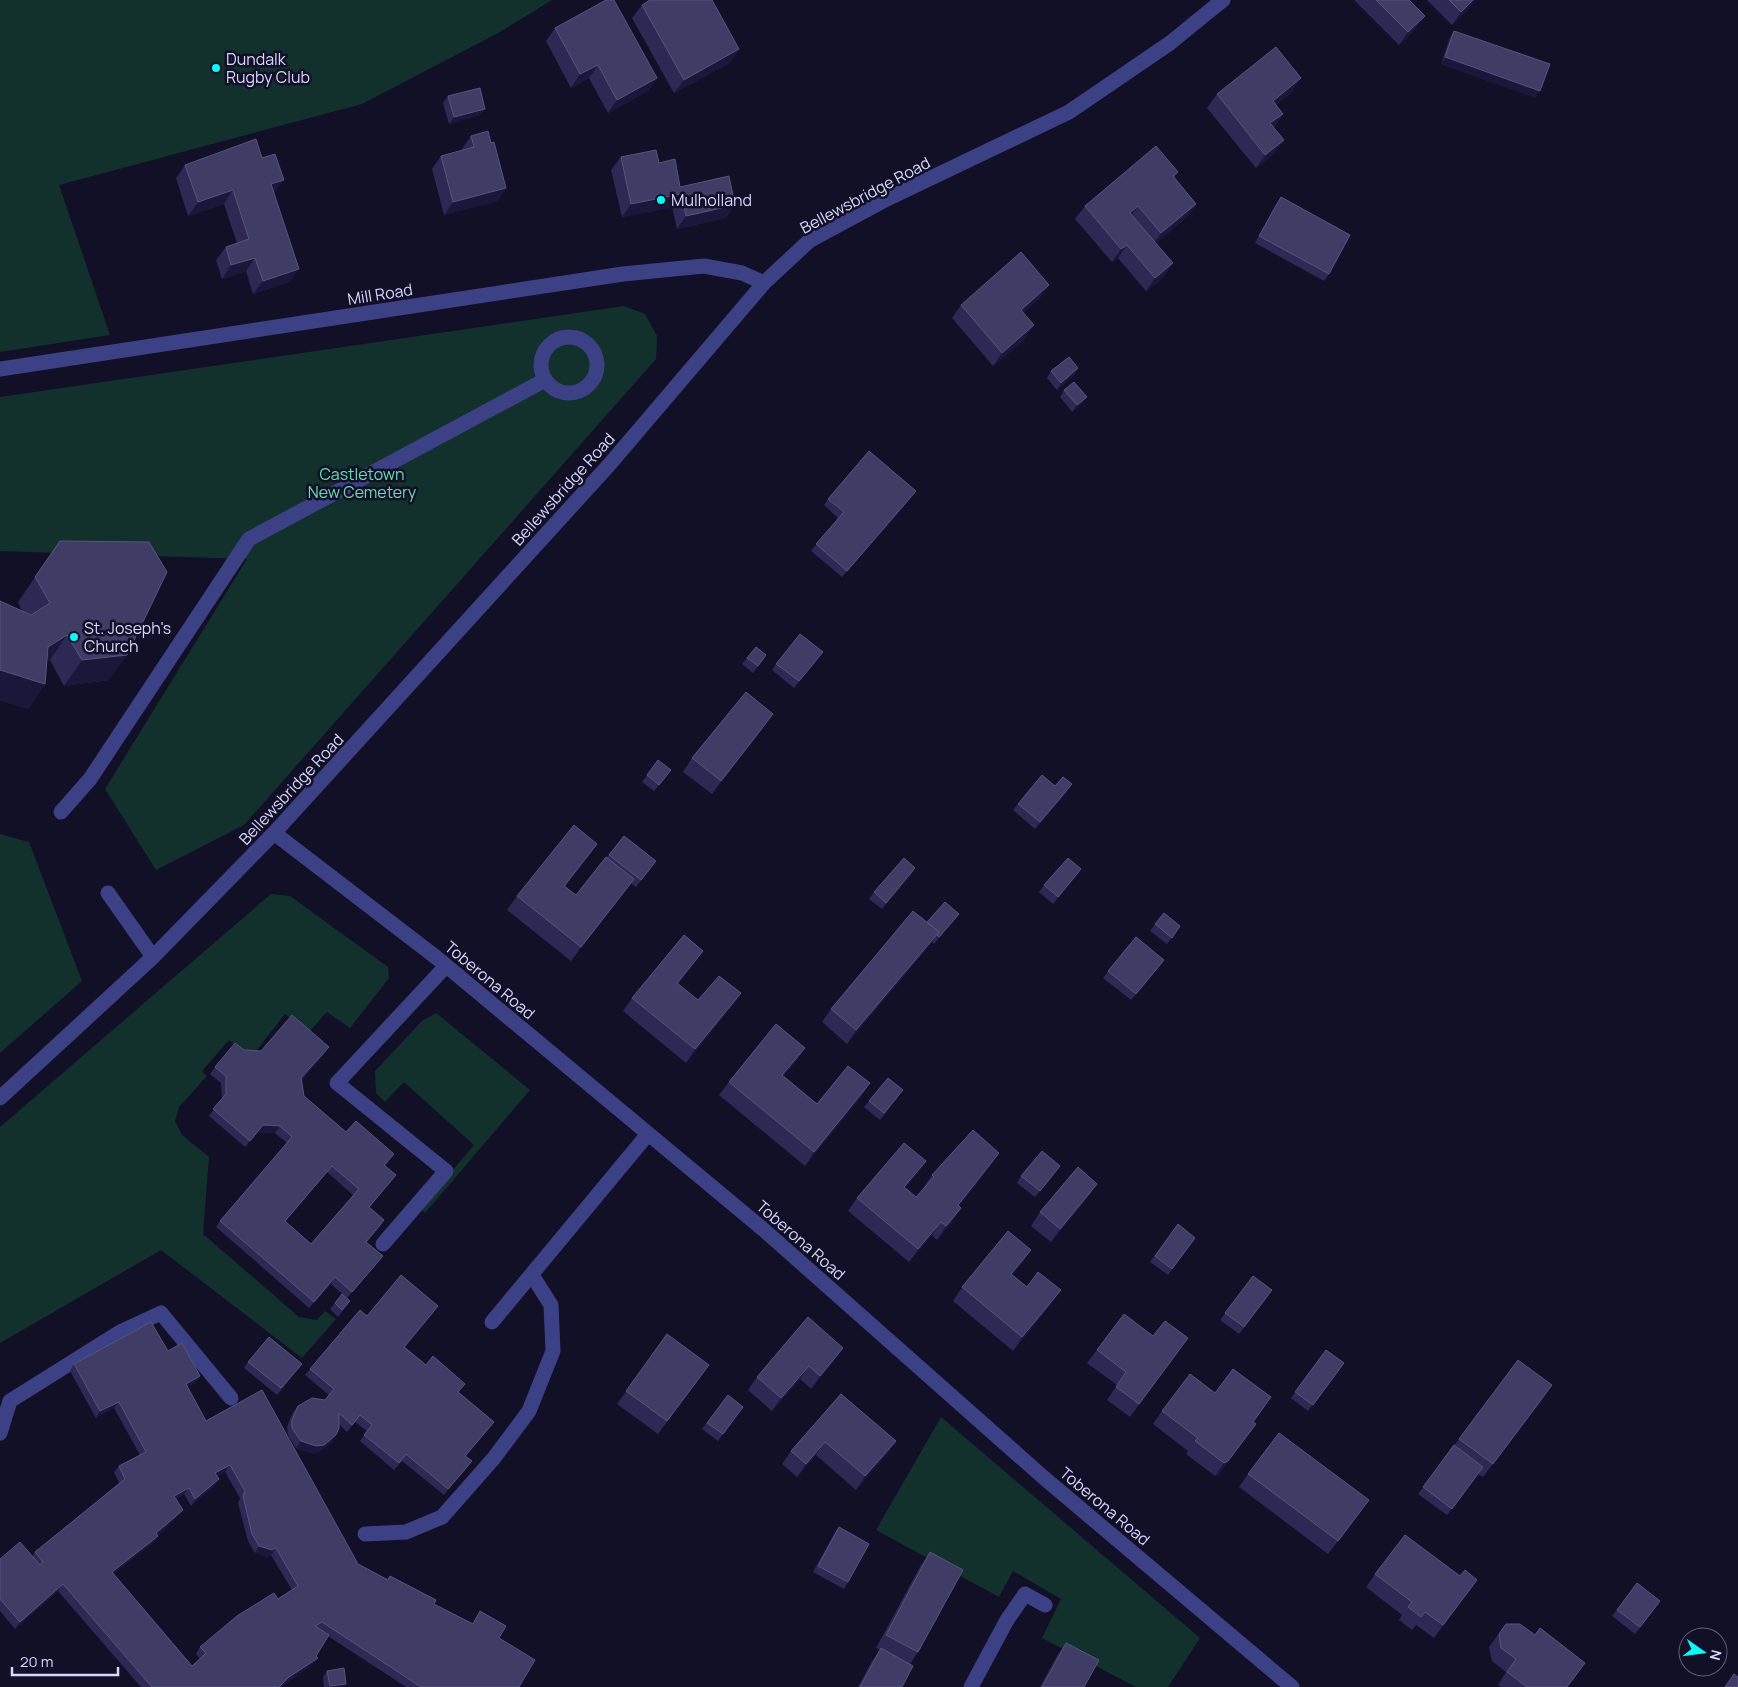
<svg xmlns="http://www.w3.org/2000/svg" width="1738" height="1687" font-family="Manrope,sans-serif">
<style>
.green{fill:#13312c}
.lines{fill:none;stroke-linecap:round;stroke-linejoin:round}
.minor{stroke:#3c4185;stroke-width:15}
.wall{fill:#2d2954;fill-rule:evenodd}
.shaded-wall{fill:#1a173a}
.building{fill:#3f3c66;stroke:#57547e;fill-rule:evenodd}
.poi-dot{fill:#06fbf8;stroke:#111027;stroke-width:2}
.labels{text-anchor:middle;stroke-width:5;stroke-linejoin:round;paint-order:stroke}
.poi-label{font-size:16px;fill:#d7d6fe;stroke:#111027;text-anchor:start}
.street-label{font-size:16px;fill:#d7d6fe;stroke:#111027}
.park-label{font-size:16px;fill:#63deb2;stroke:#111027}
</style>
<rect width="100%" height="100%" fill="#111027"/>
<path class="green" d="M0 0H552L500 32 362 104 59 185 110 335 0 352Z
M624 306 645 314 657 336 656 359 244 825 156 870 105 789 247 559 0 551V397Z
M0 834 29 842 82 981 0 1053Z
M271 894 290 896 388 967 389 978 350 1028 327 1012 309 1032 285 1014 256 1051 243 1052 229 1040 202 1071 207 1076 179 1107 175 1121 182 1135 209 1157 203 1234 299 1317 317 1320 325 1311 336 1319 302 1358 161 1250 0 1343V1127Z
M436 1013 530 1090 425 1213 421 1208 474 1145 404 1082 385 1102 376 1093 375 1071 422 1021Z
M941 1417 1200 1638 1168 1687H1136L1042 1638 1061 1599 1013 1571 999 1597 876 1530Z"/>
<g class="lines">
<path class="minor" d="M541 365a28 28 0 1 1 56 0a28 28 0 1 1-56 0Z
M0 369 623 274 704 266 742 273 764 283
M61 812 90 779 249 539 545 380
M274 833 437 958 764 1230 1043 1477 1292 1687
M108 893 153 957
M0 1098 153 957 274 833 609 465 764 283 809 241 887 199 1069 112 1170 43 1223 0
M383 1244 446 1171 337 1083 446 966
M492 1322 648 1134
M0 1433 10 1401 120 1332 161 1313 231 1398
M365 1534 406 1532 442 1517 494 1458 529 1411 553 1351 551 1305 532 1275
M971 1687 1007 1620 1025 1594 1045 1605"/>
</g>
<path class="wall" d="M1354 0H1409L1415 29 1399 45Z
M1427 0H1475L1471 6 1452 25Z
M642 5 739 49 730 63 674 93 632 18Z
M555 28 657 78 648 91 608 113 589 78 571 88 546 41Z
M1454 31 1536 98 1441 64 1450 37Z
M1292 92 1276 105 1283 114 1274 127 1275 153 1256 168 1207 108 1217 94Z
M448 96 480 115 449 124 443 103Z
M471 136 506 188 497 201 444 215 432 169 441 156 462 151V149Z
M621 157 659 163 680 187 726 218 677 229 672 207 622 217 611 170Z
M262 158 299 269 289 282 253 294 246 271 222 279 216 260 226 247 237 243 224 204 188 216 176 178 185 165Z
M1178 172 1174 178 1196 204 1187 217 1156 243 1164 277 1146 291 1118 258 1112 262 1075 219 1085 206Z
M1281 197 1329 274 1324 281 1255 243 1276 204Z
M1040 298 1023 313 1025 339 993 366 952 318 961 305Z
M1078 368 1074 375 1057 390 1047 378 1051 371Z
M1064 390 1087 397 1082 403 1072 412 1060 397Z
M911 498 842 577 811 551 838 518 824 505 828 499Z
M60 541 109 680 64 686 50 660 47 662 45 684 28 709 22 611 18 602Z
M766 655 753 673 742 664 747 658Z
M818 658 794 688 772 670 776 664Z
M764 727 712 794 683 772 692 758Z
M647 775 666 777 654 791 642 782Z
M1055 786 1068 791 1035 829 1013 810 1018 804Z
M624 836 651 868 636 887 631 883 571 961 507 910 517 896 597 844 565 887 576 895Z
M915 868 911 875 882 909 869 899 874 892Z
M1077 876 1053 904 1039 892 1044 885Z
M954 921 934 944 932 942 847 1044 822 1022 831 1009 927 922Z
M1155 924 1180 926 1167 944 1150 931Z
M703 951 694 964 678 984 698 1000 741 993 732 1006 686 1063 623 1011 632 998Z
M1159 966 1131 1000 1103 978 1108 971Z
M329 1047 324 1054 302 1080 304 1096 346 1132 394 1154 385 1166 391 1182 369 1207 380 1227 367 1242 378 1262 347 1298 331 1284 309 1308 216 1227 220 1221 287 1143 275 1133 258 1132 245 1147 209 1116 222 1099 221 1083 210 1074 215 1067 244 1050 261 1051ZM327 1172 353 1195 311 1244 285 1222Z
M805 1048 796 1061 783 1076 817 1104 861 1097 805 1166 719 1095 729 1082Z
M898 1097 880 1120 864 1107 869 1101Z
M999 1153 990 1166 959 1206 961 1208 952 1222 937 1240 932 1235 909 1262 848 1211 857 1198 926 1161 917 1174 905 1188 916 1197 924 1189 923 1188 932 1175Z
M1055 1172 1035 1197 1017 1183 1021 1176Z
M1097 1184 1088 1197 1051 1242 1031 1226 1040 1212Z
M1178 1224 1195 1238 1168 1275 1150 1262Z
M1031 1250 1012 1275 1027 1287 1052 1303 1013 1351 953 1301 962 1287Z
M1253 1276 1267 1297 1239 1334 1220 1320Z
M350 1301 338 1317 330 1309 335 1303Z
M434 1313 405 1347 494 1422 466 1457 467 1468 444 1495 402 1461 394 1470 360 1441 367 1431 355 1422 347 1432 339 1424 332 1442 319 1452 311 1453 296 1448 288 1435 287 1427 293 1412 298 1406 325 1400 329 1395 305 1375 310 1369 367 1316Z
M667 1334 699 1378 658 1434 617 1404Z
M1153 1336 1188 1338 1130 1417 1107 1400 1117 1385 1087 1363 1097 1350Z
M1326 1350 1344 1363 1308 1411 1291 1398Z
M834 1361 811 1389 800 1379 772 1411 748 1390 757 1377Z
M248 1362 302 1364 277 1395 244 1368Z
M74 1364 200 1376 195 1383 187 1387 206 1421 358 1564 387 1580 390 1576 434 1604 472 1624 480 1611 499 1638 519 1687H406L328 1636 316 1656 318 1658 313 1664 281 1687H141L58 1591 15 1629 0 1611V1559L32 1556 35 1552 119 1483 114 1472 119 1466 140 1455 114 1408 96 1418 70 1371ZM225 1472 240 1498 238 1503 248 1541 255 1553 268 1557 271 1555 292 1590 200 1647 196 1654 200 1659 192 1666 113 1574 154 1542 158 1535 178 1516 176 1499 184 1494 191 1506 214 1486 217 1476Z
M1215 1393 1256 1424 1219 1474 1215 1476 1186 1454 1188 1451 1153 1424 1162 1411Z
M841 1394 896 1441 887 1454 856 1490 816 1455 797 1477 782 1464 791 1451Z
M728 1395 743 1407 718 1441 702 1429Z
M1543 1399 1483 1477 1478 1474 1447 1515 1418 1494 1459 1439Z
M1248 1474 1369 1500 1328 1554 1239 1487Z
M839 1527 848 1582 844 1589 813 1572 834 1534Z
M930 1552 918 1652 910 1664 902 1687H858L872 1661 880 1650 876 1648 921 1565Z
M1375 1574 1460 1576 1477 1580 1434 1638 1416 1625 1412 1630 1399 1620 1402 1615 1366 1587Z
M1656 1607 1635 1634 1612 1616 1617 1610Z
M1506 1624 1535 1635 1585 1663 1567 1687H1501L1498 1685 1506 1672 1492 1661 1489 1647Z
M1066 1643 1084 1687H1040L1057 1656Z
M327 1671 346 1684 344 1687H324L323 1677Z"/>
<path class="shaded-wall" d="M1473 0H1475L1471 6 1452 25 1461 12Z
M1425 16 1415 29 1399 45 1408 32Z
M739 49 730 63 674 93 684 80Z
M1445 57 1540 91 1536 98 1441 64Z
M598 65 589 78 571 88 580 74Z
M657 78 648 91 608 113 617 100Z
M1301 78 1292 92 1264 114 1273 101Z
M485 109 480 115 449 124 454 117Z
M1283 114 1273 127 1270 123Z
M1284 140 1275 153 1256 168 1265 155Z
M284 180 274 193 271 184Z
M506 188 497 201 444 215 453 202Z
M233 190 224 204 188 216 198 202Z
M681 194 672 207 622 217 631 204Z
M1196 204 1187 217 1152 246 1161 233Z
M735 205 726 218 677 229 686 216Z
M1138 206 1129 219 1130 213Z
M1127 245 1118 258 1112 262 1121 249Z
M255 258 246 271 222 279 231 265Z
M1173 263 1164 277 1146 291 1155 278Z
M299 269 289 282 253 294 263 281Z
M1049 285 1040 298 1012 323 1021 310Z
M1034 325 1025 339 993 366 1002 353Z
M1078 368 1074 375 1057 390 1061 383Z
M1087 397 1082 403 1072 412 1077 405Z
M916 491 911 498 842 577 847 571Z
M67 635 50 660 31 672 48 647Z
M127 655 109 680 64 686 82 660Z
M0 670 45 684 28 709 0 701Z
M773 714 764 727 712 794 721 781Z
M1072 784 1068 791 1035 829 1040 822Z
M597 844 588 857 555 899 564 886Z
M915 868 911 875 882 909 886 903Z
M1081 869 1077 876 1053 904 1058 897Z
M634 879 625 892 571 961 581 947Z
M959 914 954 921 934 944 939 937Z
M939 932 930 945 847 1044 856 1030Z
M703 951 694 964 667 996 677 983Z
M741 993 732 1006 686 1063 695 1049Z
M329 1047 324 1054 297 1085 301 1078Z
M805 1048 796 1061 773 1089 782 1075Z
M870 1083 861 1097 805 1166 814 1152Z
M263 1125 280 1126 275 1133 258 1132 245 1147Z
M999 1153 990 1166 949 1219 958 1205Z
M926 1161 917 1174 895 1200 904 1187Z
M332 1166 327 1172 280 1228 285 1221Z
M396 1175 391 1182 364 1213 369 1207Z
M1097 1184 1088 1197 1051 1242 1060 1229Z
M961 1208 952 1222 937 1240 946 1226Z
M384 1220 380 1227 362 1248 366 1242Z
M941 1222 932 1235 909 1262 918 1249Z
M1031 1250 1022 1263 1002 1288 1011 1274Z
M335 1277 331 1284 309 1308 314 1302Z
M1061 1290 1052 1303 1013 1351 1022 1337Z
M438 1306 434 1313 400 1354 404 1347Z
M843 1348 834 1361 811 1389 820 1376Z
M809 1366 800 1379 772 1411 781 1398Z
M200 1376 195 1383 181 1391 186 1384Z
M1552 1385 1543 1399 1483 1477 1493 1464Z
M119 1402 114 1408 96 1418 100 1411Z
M494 1422 489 1429 461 1463 465 1456Z
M1256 1424 1219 1474 1215 1476 1224 1463Z
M336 1435 332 1442 319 1452 311 1453 296 1448 301 1441Z
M896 1441 887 1454 856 1490 865 1476Z
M825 1442 816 1455 797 1477 806 1464Z
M472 1461 467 1468 444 1495 448 1489Z
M230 1465 225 1472 211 1480 215 1473Z
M219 1479 214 1486 191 1506 195 1499Z
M189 1488 184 1494 170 1502 174 1496Z
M183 1510 178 1516 152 1540 156 1533Z
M158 1536 154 1542 107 1579 112 1572Z
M259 1546 276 1548 271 1555 268 1557 255 1553Z
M1477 1580 1468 1593 1434 1638 1443 1625Z
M63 1584 58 1591 15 1629 20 1622Z
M318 1658 313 1664 281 1687H279L289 1677Z
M346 1684 344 1687H329L330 1686Z"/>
<path class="building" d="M606 0H614L657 78 617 100 598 65 580 74 555 28Z
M650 0H712L739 49 684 80 642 5Z
M1376 0H1409L1425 16 1408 32Z
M1449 0H1473L1461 12Z
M1454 31 1550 64 1540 91 1445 57Z
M1276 47 1301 78 1273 101 1283 114 1270 123 1284 140 1265 155 1217 94Z
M480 88 485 109 454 117 448 96Z
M488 131 491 143 494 142 506 188 453 202 441 156 474 147 471 136Z
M256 139 262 158 275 154 284 180 271 184 299 269 263 281 255 258 231 265 226 247 249 239 233 190 198 202 185 165Z
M1156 146 1178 172 1173 176 1196 204 1161 233 1138 206 1130 213 1173 263 1155 278 1127 245 1121 249 1085 206Z
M656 150 659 163 675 159 680 187 729 176 735 205 686 216 681 194 631 204 621 157Z
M1281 197 1350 235 1329 274 1259 236Z
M1021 252 1049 285 1021 310 1034 325 1002 353 961 305Z
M1069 357 1078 368 1061 383 1051 371Z
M1074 382 1087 397 1077 405 1064 390Z
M869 451 916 491 847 571 816 544 844 512 828 499Z
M60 541 149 542 167 572 127 655 82 660 67 635 48 647 45 684 0 670V601L31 615 50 603 35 577Z
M800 634 823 652 799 681 776 664Z
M756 647 766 655 758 666 747 658Z
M746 692 773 714 721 781 692 758Z
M658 760 671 770 659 785 647 775Z
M1042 775 1055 786 1063 777 1072 784 1040 822 1018 804Z
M574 825 597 844 564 886 576 895 606 857 634 879 581 947 517 896Z
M624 836 656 861 641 880 609 855Z
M904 858 915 868 886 903 874 892Z
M1068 858 1081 869 1058 897 1044 885Z
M945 902 959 914 939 937 937 935 939 932 927 922Z
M913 911 939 932 856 1030 831 1009Z
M1164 913 1180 926 1172 938 1155 924Z
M684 935 703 951 677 983 698 1000 719 976 741 993 695 1049 632 998Z
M1136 937 1164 960 1136 994 1108 971Z
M292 1015 329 1047 301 1078 304 1096 346 1132 356 1121 394 1154 384 1165 396 1175 369 1207 384 1220 366 1242 383 1256 352 1292 335 1277 314 1302 220 1221 292 1137 280 1126 263 1125 250 1141 213 1109 226 1094V1076L215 1067 235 1043 244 1050 261 1051ZM332 1166 359 1189 311 1244 285 1221Z
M776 1024 805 1048 782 1075 817 1104 848 1066 870 1083 814 1152 729 1082Z
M888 1078 903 1090 884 1113 869 1101Z
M973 1130 999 1153 958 1205 961 1208 946 1226 941 1222 918 1249 857 1198 904 1143 926 1161 904 1187 916 1197 934 1177 932 1175Z
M1042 1151 1060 1166 1040 1191 1021 1176Z
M1078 1167 1097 1184 1060 1229 1040 1212Z
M1178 1224 1195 1238 1172 1269 1155 1256Z
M1008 1231 1031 1250 1011 1274 1027 1287 1038 1272 1061 1290 1022 1337 962 1287Z
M401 1275 438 1306 404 1347 426 1365 433 1356 465 1384 458 1392 494 1422 465 1456 472 1461 448 1489 406 1454 399 1463 364 1435 372 1425 360 1415 352 1425 339 1413V1428L336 1435 324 1445 316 1446 301 1441 292 1428V1420L298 1406 312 1398 325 1400 334 1389 310 1369 360 1310 367 1316Z
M1253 1276 1272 1290 1244 1327 1225 1313Z
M342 1294 350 1301 342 1310 335 1303Z
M1124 1314 1153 1336 1165 1321 1188 1338 1139 1404 1116 1387 1126 1372 1097 1350Z
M808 1317 843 1348 820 1376 809 1366 781 1398 757 1377Z
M151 1322 168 1351 182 1343 200 1376 186 1384 206 1421 262 1390 358 1564 388 1580 390 1576 436 1600 434 1604 473 1624 480 1611 506 1626 499 1638 535 1660 519 1687H421L322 1622 315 1626 329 1635 316 1656 318 1658 289 1677 279 1687H152L63 1584 20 1622 0 1599V1559L20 1542 40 1565 43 1562 35 1552 125 1479 119 1466 146 1452 119 1402 100 1411 74 1364ZM230 1465 245 1491 243 1496 252 1534 259 1546 272 1550 276 1548 298 1586 278 1599 274 1593 237 1616 200 1647 206 1653 192 1666 112 1572 158 1536 156 1533 183 1510 174 1496 189 1488 195 1499 219 1479 215 1473Z
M667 1334 709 1365 667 1421 626 1391Z
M269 1337 302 1364 281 1388 248 1362Z
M1326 1350 1344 1363 1313 1405 1295 1392Z
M1518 1360 1552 1385 1493 1464 1459 1439Z
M1233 1369 1271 1397 1253 1422 1256 1424 1228 1461 1224 1463 1195 1441 1198 1438 1162 1411 1190 1374 1215 1393Z
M841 1394 896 1441 865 1476 825 1442 806 1464 791 1451Z
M728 1395 743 1407 723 1434 707 1423Z
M1279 1433 1369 1500 1338 1541 1248 1474Z
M1454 1445 1483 1467 1452 1509 1423 1487Z
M839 1527 869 1544 848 1582 818 1566Z
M1405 1535 1460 1576 1465 1570 1477 1580 1443 1625 1425 1612 1421 1617 1408 1607 1412 1602 1375 1574Z
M930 1552 963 1570 918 1652 886 1635Z
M1637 1583 1660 1601 1640 1627 1617 1610Z
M1506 1624H1520L1535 1635 1540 1628 1585 1663 1567 1687H1527L1507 1672 1516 1659 1501 1648 1499 1634Z
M1066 1643 1099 1660 1084 1687H1042Z
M881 1648 913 1666 902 1687H860Z
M344 1668 346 1684 330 1686 327 1671Z
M1734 1674 1738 1677V1687H1725Z"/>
<g class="poi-dot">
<circle cx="216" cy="68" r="5"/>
<circle cx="661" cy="200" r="5"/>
<circle cx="74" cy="637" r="5"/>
</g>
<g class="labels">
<g class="poi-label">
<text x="226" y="65">Dundalk<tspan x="226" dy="18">Rugby Club</tspan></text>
<text x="671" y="206">Mulholland</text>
<text x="84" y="634">St. Joseph's<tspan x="84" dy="18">Church</tspan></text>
</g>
<g class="street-label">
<text transform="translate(865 195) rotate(-28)" y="6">Bellewsbridge Road</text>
<text transform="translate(380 294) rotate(-9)" y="6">Mill Road</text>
<text transform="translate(563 489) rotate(-48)" y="6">Bellewsbridge Road</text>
<text transform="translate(291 789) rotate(-47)" y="6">Bellewsbridge Road</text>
<text transform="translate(490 980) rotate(40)" y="6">Toberona Road</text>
<text transform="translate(801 1240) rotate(41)" y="6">Toberona Road</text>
<text transform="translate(1105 1506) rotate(40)" y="6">Toberona Road</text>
</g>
<g class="park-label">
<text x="362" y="480">Castletown<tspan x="362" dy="18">New Cemetery</tspan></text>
</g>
</g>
<g transform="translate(1703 1652) rotate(104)"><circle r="24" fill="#111027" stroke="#605f7d"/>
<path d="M0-4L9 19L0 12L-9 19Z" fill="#06fbf8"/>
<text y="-8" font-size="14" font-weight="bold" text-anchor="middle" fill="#d7d6fe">N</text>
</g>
<path d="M12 1667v8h106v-8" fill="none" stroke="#d7d6fe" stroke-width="2.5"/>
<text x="20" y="1667" font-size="15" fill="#d7d6fe" stroke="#111027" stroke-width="4" paint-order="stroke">20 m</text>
</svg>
